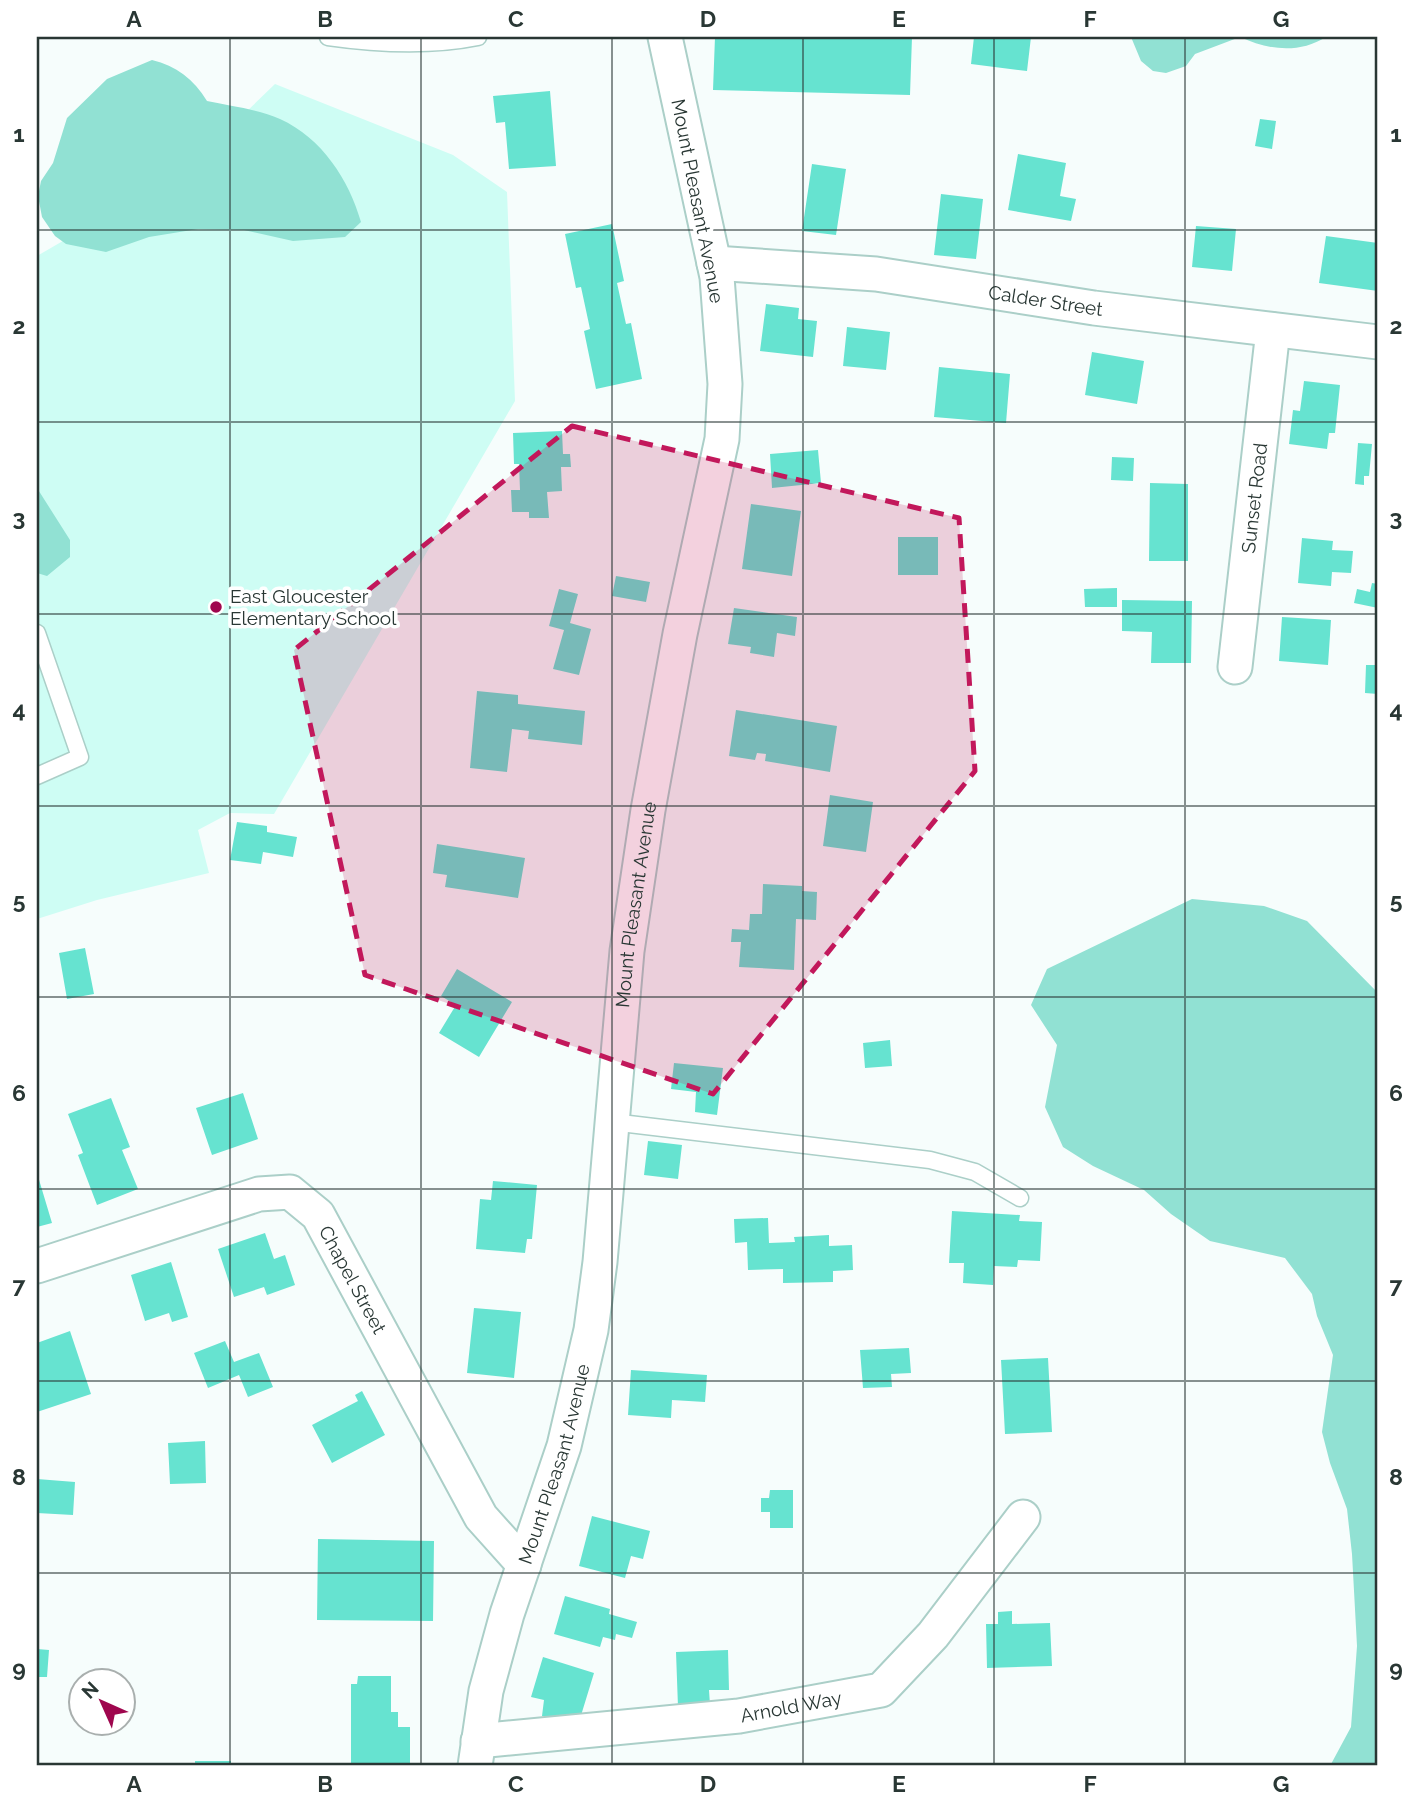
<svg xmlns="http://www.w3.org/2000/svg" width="1415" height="1803" font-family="Raleway,sans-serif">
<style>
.built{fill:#cefdf4}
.green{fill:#91e1d3}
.building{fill:#66e3d0}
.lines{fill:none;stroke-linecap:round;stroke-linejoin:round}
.lane-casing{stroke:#abcfc8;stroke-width:19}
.street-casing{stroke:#abcfc8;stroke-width:37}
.lane{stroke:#fff;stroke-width:16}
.street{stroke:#fff;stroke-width:33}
.marked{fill:#c2185b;fill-opacity:0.2;stroke:#c2185b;stroke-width:5;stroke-dasharray:14 9;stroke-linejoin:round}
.grid{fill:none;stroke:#293734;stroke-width:2;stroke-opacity:0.55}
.poi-dot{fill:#9f064e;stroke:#fff;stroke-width:2.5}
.labels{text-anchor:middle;stroke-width:7;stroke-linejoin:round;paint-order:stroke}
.street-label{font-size:19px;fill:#293734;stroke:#fff}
.poi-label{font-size:19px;fill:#293734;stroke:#fff;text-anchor:start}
.neatline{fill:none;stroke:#293734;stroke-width:2.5}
.grid-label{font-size:23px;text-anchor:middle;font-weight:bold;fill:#293734}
</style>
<rect width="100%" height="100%" fill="#f6fdfc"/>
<path class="built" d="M275 84 453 155 507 192 515 401 274 814 230 813 198 830 209 873 97 900 37 919V256L137 198 214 143Z"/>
<path class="green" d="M1131 37H1326C1299 54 1268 50 1240 37L1195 54 1186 66 1166 73 1153 71 1141 61Z
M152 60C176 66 194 79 207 101 230 106 258 109 280 119 322 138 349 180 361 222L345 237 293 241 244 230 198 229 149 237 106 252 66 244 55 236 42 217 38 196 41 181 53 163 67 118 107 79Z
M37 488 70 540V557L47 576 37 573Z
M1192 899 1264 906 1307 921 1378 993V1766H1330L1351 1727 1357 1646 1352 1554 1347 1509 1330 1463 1322 1432 1333 1355 1317 1316 1312 1294 1285 1258 1210 1241 1171 1214 1144 1190 1093 1166 1063 1147 1045 1107 1057 1045 1031 1005 1047 969Z"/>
<path class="building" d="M715 37H912L910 95 713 90Z
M974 37H1031L1027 71 971 64Z
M550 91 556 166 509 169 505 122 496 123 493 96Z
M1260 119 1276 121 1272 149 1255 146Z
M1018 154 1066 163 1060 196 1076 199 1071 221 1008 210Z
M812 164 846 169 836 235 802 231Z
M941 194 983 199 976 259 934 255Z
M612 224 624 281 617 283 626 324 631 323 642 379 596 389 584 331 590 329 581 287 576 288 565 234Z
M1196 226 1236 229 1232 271 1192 267Z
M1326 236 1378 243V291L1319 283Z
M766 304 799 308 798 319 817 321 813 357 760 351Z
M847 327 890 332 886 370 843 366Z
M1092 352 1144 361 1137 404 1085 395Z
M939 367 1010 374 1006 423 934 417Z
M1304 381 1340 385 1335 433H1329L1327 449 1289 444 1293 410 1300 411Z
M562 431 563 454H570L571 467H561L562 491 547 492 549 518H529V512H512L511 490H520L519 464H514L513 433Z
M1358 443 1372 444 1369 476H1364V485L1355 484Z
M818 450 821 483 772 488 770 454Z
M1112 457 1134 458 1133 481 1111 480Z
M1150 483 1188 484V561H1149Z
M751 504 801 511 792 576 742 569Z
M898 537H938V575H898Z
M1302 538 1333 541 1332 550 1353 551 1351 573 1332 572 1331 586 1298 583Z
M616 576 650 582 646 602 612 596Z
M1372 583 1378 584V608L1354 603 1357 589 1370 592Z
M1117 588V607H1085L1084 589Z
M559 589 578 594 570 623 591 629 579 675 553 669 564 630 549 626Z
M1122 600 1192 601 1191 663H1151L1152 632 1122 631Z
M734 608 797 617 795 636 777 633 774 657 750 653 751 647 728 644Z
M1282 617 1331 620 1328 665 1279 661Z
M1366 665H1378V694L1365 693Z
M477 691 518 695V704L585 711 582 745 528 739 529 731 512 729 507 772 470 768Z
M736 710 837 726 830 772 765 761 766 754 757 753 755 760 729 756Z
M830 795 873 802 866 852 823 846Z
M237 822 267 826V832L297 837 293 857 263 852 261 864 230 860Z
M437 844 525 858 518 898 445 887 447 875 433 873Z
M763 884 802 886V891L817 892 816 920 796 919 794 970 739 967 741 942H731L732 929 749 930 750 914H762Z
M85 948 94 994 67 999 59 953Z
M457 969 512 1002 479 1057 439 1033 456 1005 441 996Z
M890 1040 892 1066 865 1068 863 1043Z
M674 1063 723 1068 717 1115 695 1112 696 1092 671 1089Z
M243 1093 258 1139 212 1155 196 1108Z
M111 1098 130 1147 122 1150 138 1189 97 1205 78 1155 83 1153 68 1114Z
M648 1141 682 1145 678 1179 644 1175Z
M37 1173 52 1223 37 1227Z
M493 1181 537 1185 532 1239H527L525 1253 476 1249 480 1199 491 1200Z
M952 1211 1020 1215 1019 1221 1042 1222 1040 1261 1018 1260 1017 1267 994 1266 993 1285 963 1283 964 1263H949Z
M768 1218 769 1243 795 1242 794 1237 829 1235V1246L852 1245 853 1270 833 1271V1282L783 1283V1269L748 1270 747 1242 735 1243 734 1219Z
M265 1233 274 1259 285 1255 295 1285 267 1295 264 1287 234 1297 218 1249Z
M171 1262 188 1317 172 1322 169 1313 145 1321 131 1275Z
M474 1308 521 1312 514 1378 467 1373Z
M70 1331 91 1394 37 1412V1343Z
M225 1341 234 1362 259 1353 273 1387 248 1397 239 1375 208 1388 194 1353Z
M909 1348 911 1373 891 1374 892 1387 863 1388 860 1350Z
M1048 1358 1052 1432 1005 1434 1001 1360Z
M631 1370 707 1375 705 1402 672 1400 671 1418 628 1415Z
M362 1391 385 1435 332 1463 312 1425 358 1401 355 1395Z
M205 1441 206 1483 170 1484 168 1443Z
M37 1479 75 1482 73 1515 37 1513Z
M770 1490H793V1528H770V1512H761V1498H769Z
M592 1516 650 1531 643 1559 631 1556 625 1578 579 1566Z
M318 1539 434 1541 433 1621 317 1620Z
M565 1596 610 1609 609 1614 637 1622 632 1638 616 1634 615 1640 603 1637 600 1647 554 1634Z
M1012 1611V1624L1050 1623 1052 1666 987 1668 986 1624H998V1612Z
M37 1649 49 1650 47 1677H37Z
M728 1650 729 1690H709L710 1705 678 1707 676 1652Z
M543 1657 594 1673 579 1722 542 1716 544 1700 531 1697Z
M358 1676H391V1712H398V1727H410V1766H351V1684H357Z
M195 1761H231V1766H195Z"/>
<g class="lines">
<defs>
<path id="lane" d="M328 37C377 44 429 47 478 37
M37 633 80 757 37 776
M612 1122 930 1160 975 1172 1020 1198"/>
<g id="street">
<path id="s1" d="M714 263 876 274 1094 308 1378 342"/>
<path id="s2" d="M1235 667 1273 330"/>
<path id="s3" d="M37 1266 259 1194 290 1192 318 1215 481 1517 524 1565"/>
<path id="s4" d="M478 1741 739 1716 881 1690 933 1635 1023 1517"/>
<path id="s5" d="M475 1766 486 1691 507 1614 564 1446 591 1330 600 1262 627 951 648 810 680 634 722 439 725 384 717 277 665 37"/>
</g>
</defs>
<use href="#lane" class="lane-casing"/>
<use href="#street" class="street-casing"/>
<use href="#lane" class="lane"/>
<use href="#street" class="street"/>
</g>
<path class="marked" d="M572 426 959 518 975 771 713 1094 365 975 294 650Z"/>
<path class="grid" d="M230 37V1766M421 37V1766M612 37V1766M803 37V1766M994 37V1766M1185 37V1766M37 230H1378M37 422H1378M37 614H1378M37 806H1378M37 997H1378M37 1189H1378M37 1381H1378M37 1573H1378"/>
<circle class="poi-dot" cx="216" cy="607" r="7"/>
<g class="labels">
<g class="street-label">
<text transform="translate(698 201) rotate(79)" y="7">Mount Pleasant Avenue</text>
<text dy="7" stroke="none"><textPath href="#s1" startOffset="334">Calder Street</textPath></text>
<text dy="7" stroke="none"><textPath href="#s2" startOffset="170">Sunset Road</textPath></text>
<text dy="7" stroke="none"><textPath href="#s5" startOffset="880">Mount Pleasant Avenue</textPath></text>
<text dy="7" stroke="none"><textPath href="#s3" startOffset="374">Chapel Street</textPath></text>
<text dy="7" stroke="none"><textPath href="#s5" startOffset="313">Mount Pleasant Avenue</textPath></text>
<text dy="7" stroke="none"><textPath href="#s4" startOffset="315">Arnold Way</textPath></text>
</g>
<g class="poi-label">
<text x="230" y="603">East Gloucester<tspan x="230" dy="22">Elementary School</tspan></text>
</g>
</g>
<rect width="1415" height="1803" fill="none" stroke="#ffffff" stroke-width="77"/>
<g transform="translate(102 1702) rotate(315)"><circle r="33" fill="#ffffff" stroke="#a9afae" stroke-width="2"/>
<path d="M0-5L12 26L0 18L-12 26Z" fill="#9f064e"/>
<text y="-10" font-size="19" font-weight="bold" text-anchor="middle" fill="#293734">N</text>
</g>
<rect x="38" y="38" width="1338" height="1726" class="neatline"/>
<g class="grid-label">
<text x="134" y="27">A</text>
<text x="325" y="27">B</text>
<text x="516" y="27">C</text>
<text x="708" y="27">D</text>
<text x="899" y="27">E</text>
<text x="1090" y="27">F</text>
<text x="1281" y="27">G</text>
<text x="19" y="142">1</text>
<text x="1396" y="142">1</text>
<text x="19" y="334">2</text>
<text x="1396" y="334">2</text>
<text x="19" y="526">3</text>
<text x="1396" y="526">3</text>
<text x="19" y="718">4</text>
<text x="1396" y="718">4</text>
<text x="19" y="909">5</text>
<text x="1396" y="909">5</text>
<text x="19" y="1101">6</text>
<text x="1396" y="1101">6</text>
<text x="19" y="1293">7</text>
<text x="1396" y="1293">7</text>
<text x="19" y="1485">8</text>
<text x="1396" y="1485">8</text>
<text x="19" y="1677">9</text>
<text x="1396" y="1677">9</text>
<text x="134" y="1792">A</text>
<text x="325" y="1792">B</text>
<text x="516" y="1792">C</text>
<text x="708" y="1792">D</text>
<text x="899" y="1792">E</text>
<text x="1090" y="1792">F</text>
<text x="1281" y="1792">G</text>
</g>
</svg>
